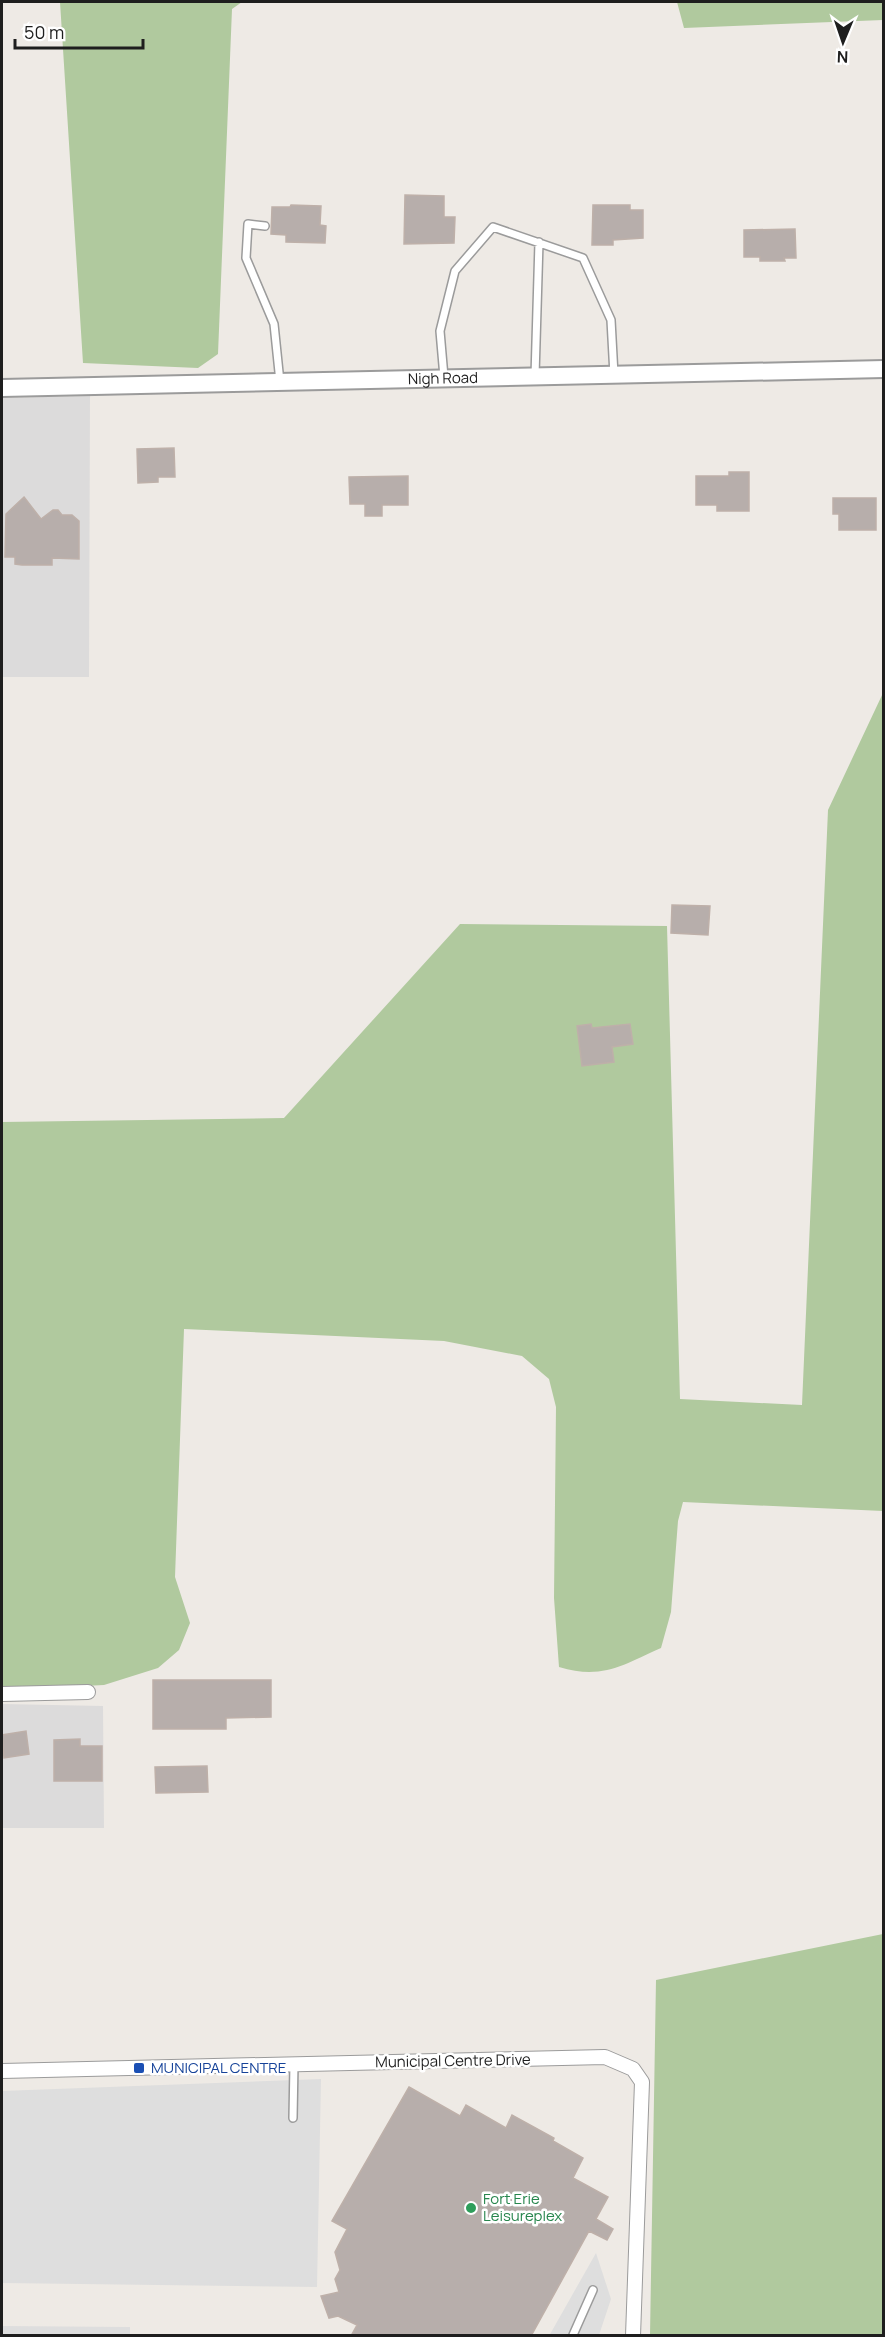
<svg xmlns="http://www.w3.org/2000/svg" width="885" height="2337" font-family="Manrope,sans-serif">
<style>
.residential{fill:#dcdbdb}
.forest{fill:#b0c99e}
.parking{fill:#dedede}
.building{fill:#b7aeab;stroke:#beb0a9;stroke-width:1.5}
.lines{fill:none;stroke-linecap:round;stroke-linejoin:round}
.service-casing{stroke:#9b9b9b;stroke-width:10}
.minor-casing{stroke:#9b9b9b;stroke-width:16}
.tertiary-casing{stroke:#9b9b9b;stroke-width:20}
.service{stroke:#fff;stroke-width:7}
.minor{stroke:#fff;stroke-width:14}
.tertiary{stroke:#fff;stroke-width:16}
.transit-dot{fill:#1a4fb4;stroke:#fff;stroke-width:2}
.leisure-dot{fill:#2e9e5b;stroke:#fff;stroke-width:2}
.labels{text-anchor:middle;stroke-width:5;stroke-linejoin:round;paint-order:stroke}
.street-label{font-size:15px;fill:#1e1e1e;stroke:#fff}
.transit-label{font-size:15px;fill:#164399;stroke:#fff;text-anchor:start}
.leisure-label{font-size:15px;fill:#27864d;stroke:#fff;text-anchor:start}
</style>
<rect width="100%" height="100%" fill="#eeeae5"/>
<path class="residential" d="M90 396 89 677H2V398Z
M2 1704 103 1706 104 1828H2Z"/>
<path class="forest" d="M60 2H242L232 9 218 354 198 368 83 363Z
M677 2H883V20L684 28Z
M883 693V1511L683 1502 678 1521 671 1612 661 1648C623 1665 602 1680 559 1667L554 1598 556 1407 549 1379 522 1356 444 1341 184 1329 175 1577 190 1623 179 1650 158 1668 104 1685 2 1690V1122L284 1118 460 924 667 926 680 1399 802 1405 828 810Z
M883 1934V2335H650L656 1980Z"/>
<path class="parking" d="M321 2079 317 2287 2 2283V2091Z
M596 2253 611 2299 599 2335 549 2336Z
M2 2326 130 2327V2335H2Z"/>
<path class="building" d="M405 195 444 196V217H455L454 243 404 244Z
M291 205 321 206 320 225 326 226 325 243 286 242V235L271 234 272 207H290Z
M593 205H630V210H643V238L613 240V245H592Z
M795 229 796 258H784L785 261H760V257H744V230Z
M174 448 175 477H158V482L138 483 137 449Z
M729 472H749V511H717V505H696V476H729Z
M408 476V505H382V516H365V504H350L349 477Z
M24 497 41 519 53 510H58L62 515H72L79 521V559L52 558V565H22L15 564V557H5L6 514Z
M833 498H876V530H839V514H833Z
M672 905 710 906 708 935 671 933Z
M591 1024 592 1028 630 1024 633 1044 612 1047 614 1062 582 1066 577 1026Z
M153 1680H271V1717L226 1718V1729H153Z
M26 1731 29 1754 4 1758 2 1735Z
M80 1739V1746H102V1781H54V1740Z
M207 1766 208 1792 156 1793 155 1767Z
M409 2087 460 2116 466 2105 506 2128 512 2115 554 2138 553 2141 583 2158 573 2178 608 2197 596 2219 613 2229 607 2240 589 2231 531 2336H351L357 2325 338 2316 329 2318 321 2296 339 2292 335 2279 340 2270 335 2252 347 2229 332 2221Z"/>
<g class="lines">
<defs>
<path id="service" d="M265 226 248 224 246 258 274 324 280 382
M535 376 539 242
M444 377 440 331 455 271 493 227 583 258 611 320 614 375
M293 2118 294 2064
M573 2335 593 2290"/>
<path id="minor" d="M2 1694 88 1692
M2 2071 605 2057 633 2069 642 2082 633 2336"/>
<g id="tertiary">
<path id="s1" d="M2 388 884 369"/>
</g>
</defs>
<use href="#service" class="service-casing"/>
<use href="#minor" class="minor-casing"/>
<use href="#tertiary" class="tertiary-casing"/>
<use href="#service" class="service"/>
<use href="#minor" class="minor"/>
<use href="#tertiary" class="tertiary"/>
</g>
<rect class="transit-dot" x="133" y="2062" width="12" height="12" rx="3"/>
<circle class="leisure-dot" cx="471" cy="2208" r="6"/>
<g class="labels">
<g class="street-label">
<text dy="5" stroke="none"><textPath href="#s1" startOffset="441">Nigh Road</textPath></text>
<text transform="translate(453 2061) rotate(-1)" y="5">Municipal Centre Drive</text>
</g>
<g class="transit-label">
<text x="151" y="2073">MUNICIPAL CENTRE</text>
</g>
<g class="leisure-label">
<text x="483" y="2204">Fort Erie<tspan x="483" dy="17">Leisureplex</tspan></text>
</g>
</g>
<rect width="885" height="2337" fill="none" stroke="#1e1e1e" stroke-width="6"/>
<g transform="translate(843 42) rotate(182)" stroke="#ffffff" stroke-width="4.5" paint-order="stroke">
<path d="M0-4.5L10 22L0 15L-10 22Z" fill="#1e1e1e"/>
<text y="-9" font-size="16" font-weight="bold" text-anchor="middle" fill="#1e1e1e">N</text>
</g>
<path d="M15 39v9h128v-9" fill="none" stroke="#1e1e1e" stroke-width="3"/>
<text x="24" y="39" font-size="18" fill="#1e1e1e" stroke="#ffffff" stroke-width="4.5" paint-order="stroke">50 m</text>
</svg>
